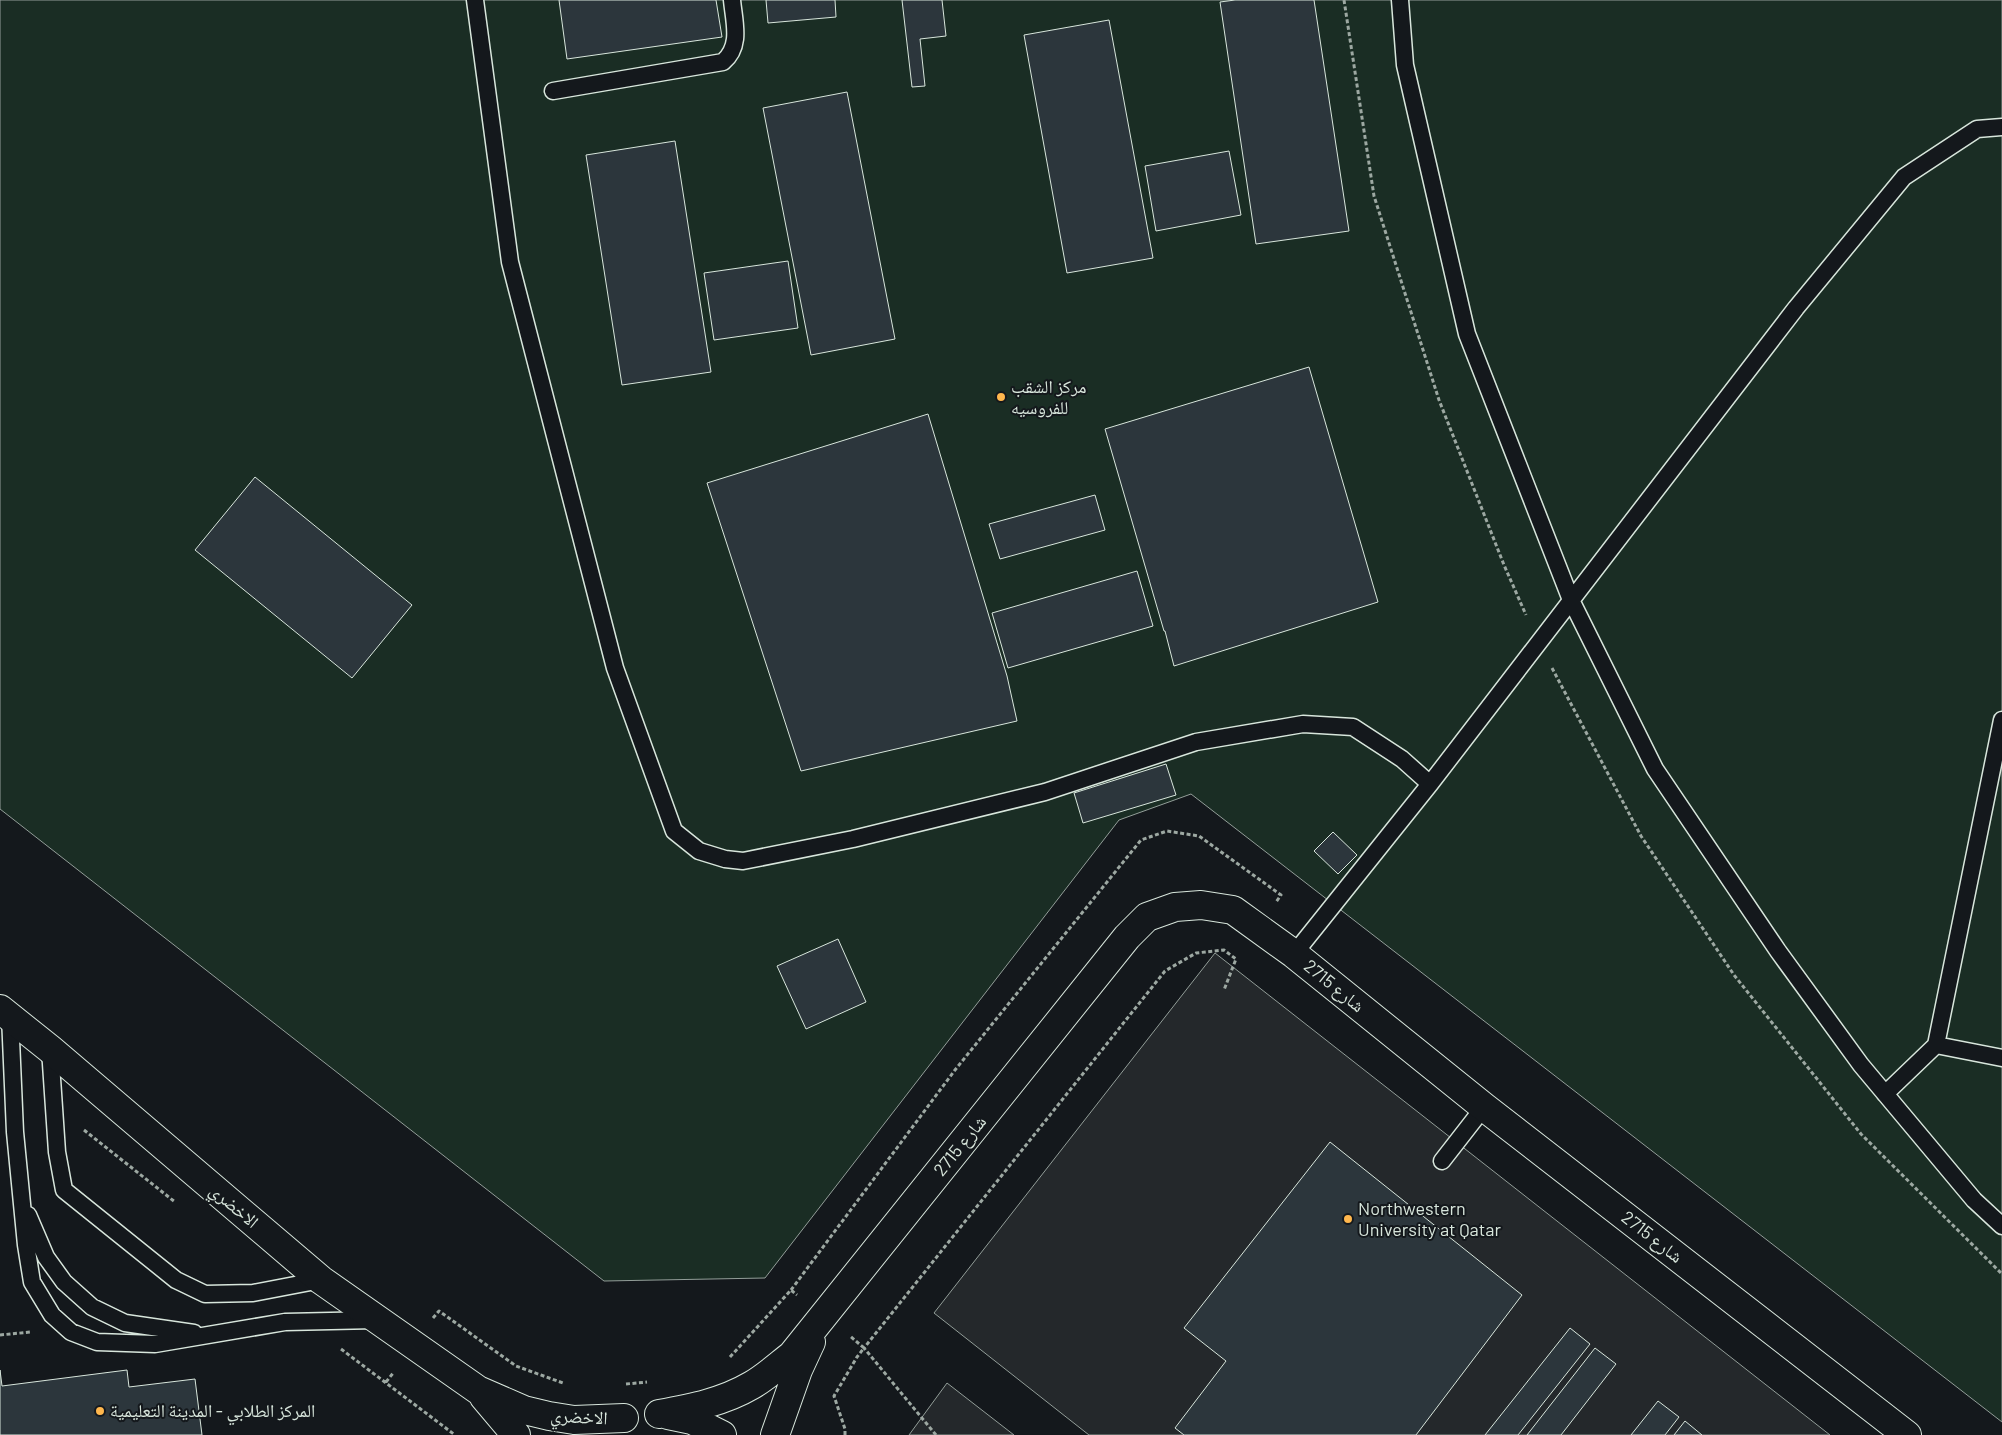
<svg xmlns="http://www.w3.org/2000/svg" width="2002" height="1435" font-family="Barlow,'Noto Naskh Arabic',sans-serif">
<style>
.green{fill:#1a2d24;stroke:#939e99}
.parking{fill:#24282b;stroke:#939e99}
.building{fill:#2c363c;stroke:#d8e6dc}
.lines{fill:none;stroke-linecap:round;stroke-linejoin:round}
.service-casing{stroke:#d8e6dc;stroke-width:19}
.minor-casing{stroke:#d8e6dc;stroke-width:30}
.path{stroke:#9da8a2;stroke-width:3;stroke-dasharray:4 2.5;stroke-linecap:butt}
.service{stroke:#14181c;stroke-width:16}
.minor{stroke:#14181c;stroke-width:28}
.poi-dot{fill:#ffb74d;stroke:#14181c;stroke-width:2}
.labels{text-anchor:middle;stroke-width:4;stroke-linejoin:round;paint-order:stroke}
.poi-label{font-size:18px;fill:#d8e6dc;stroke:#14181c;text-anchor:start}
.street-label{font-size:18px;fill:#d8e6dc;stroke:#14181c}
</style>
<rect width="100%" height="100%" fill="#14181c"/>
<path class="green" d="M0 0H2002V1422L1191 794 1119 820 765 1278 604 1281 0 809Z"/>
<path class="parking" d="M1215 953 1830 1435H1089L934 1313Z
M947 1383 1014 1435H909Z"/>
<path class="building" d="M559 0H716L722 37 567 59Z
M766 0H835L836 17 768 23Z
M902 0H942L946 36 920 39 925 86 912 87Z
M1235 0H1314L1349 231 1256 244 1220 2Z
M1109 20 1153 258 1067 273 1024 35Z
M847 92 895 339 811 355 763 108Z
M675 141 711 372 622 385 586 155Z
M1229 151 1241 215 1156 231 1145 166Z
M788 261 798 328 714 340 704 273Z
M1309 367 1378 602 1174 666 1165 631H1164L1105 429Z
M928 414 1007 676 1017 721 801 771 707 483Z
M255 477 412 605 352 678 195 550Z
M1095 495 1105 530 1000 559 989 524Z
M1137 571 1153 626 1008 668 992 613Z
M1166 764 1176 795 1083 823 1074 793Z
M1333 832 1357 855 1338 874 1314 851Z
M838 939 866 1002 806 1029 777 966Z
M1330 1142 1522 1295 1416 1435H1184L1175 1428 1226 1361 1184 1328Z
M1570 1328 1590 1344 1518 1435H1485Z
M1595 1348 1616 1364 1561 1435H1527Z
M0 1370 2 1386 127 1370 129 1387 195 1379 202 1435H0Z
M1658 1401 1679 1417 1665 1435H1631Z
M1685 1421 1702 1435H1674Z"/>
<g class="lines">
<defs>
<path id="service" d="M475 0 510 262 615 668 674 831 699 851 725 859 743 861 853 839 1045 792 1196 742 1303 724 1353 727 1402 759 1430 784
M1400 0 1405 65 1467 334 1571 600 1655 769 1778 951 1861 1065 1974 1200 2002 1226
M553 91 723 62C742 46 734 22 732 0
M1294 954 1430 784 1796 308 1904 177 1977 129 2002 127
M10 1016 15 1132 26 1245 32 1282 52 1315 71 1332 97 1342 155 1344 285 1322 376 1320
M1936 1045 2002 1058
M50 1049 57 1152 64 1190 176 1280 205 1294 253 1293 321 1280
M1885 1094 1936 1045 2002 720
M1442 1161 1484 1107
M28 1215 46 1257 64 1282 92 1307 125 1323 194 1333"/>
<path id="minor" d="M0 1009 50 1049 321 1280 478 1390 524 1410 549 1416 574 1420 624 1418
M484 1397 516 1435
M659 1414C692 1408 723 1402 752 1385 766 1377 779 1365 792 1355L1127 937 1147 917 1175 907 1201 905 1233 910 1294 954 1484 1107 1907 1435
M668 1415 692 1420 722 1435
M775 1435 798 1370 811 1342"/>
</defs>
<use href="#service" class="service-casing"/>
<use href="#minor" class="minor-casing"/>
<path class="path" d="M1344 0 1374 196 1439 400 1504 565 1526 615
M1552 668 1641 836 1734 975 1861 1134 2002 1274
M84 1130 175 1202
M791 1290 955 1070 1141 840 1167 831 1199 836 1281 895 1276 902
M433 1318 439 1311 516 1366 563 1383
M0 1335 31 1332
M341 1349 455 1435
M730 1357 791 1290 797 1295
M386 1382 394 1372
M626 1384 647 1382
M845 1435V1429L834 1396 857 1357 864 1348 850 1336
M936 1435 864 1348 1165 971 1196 953 1224 950 1236 959 1224 990"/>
<use href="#service" class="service"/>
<use href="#minor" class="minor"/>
</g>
<g class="poi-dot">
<circle cx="1001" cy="397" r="5"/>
<circle cx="1348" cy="1219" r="5"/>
<circle cx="100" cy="1411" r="5"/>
</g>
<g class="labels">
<g class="poi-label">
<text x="1011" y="393">مركز الشقب<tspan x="1011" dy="21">للفروسيه</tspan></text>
<text x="1358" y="1215">Northwestern<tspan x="1358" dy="21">University at Qatar</tspan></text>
<text x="110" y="1417">المركز الطلابي - المدينة التعليمية</text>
</g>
<g class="street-label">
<text transform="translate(1334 986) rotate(39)" y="6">شارع 2715</text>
<text transform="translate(960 1146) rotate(-51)" y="6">شارع 2715</text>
<text transform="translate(234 1206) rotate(40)" y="6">الاخضري</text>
<text transform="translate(1652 1237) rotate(38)" y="6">شارع 2715</text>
<text transform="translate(579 1417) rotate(3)" y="6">الاخضري</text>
</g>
</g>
</svg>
